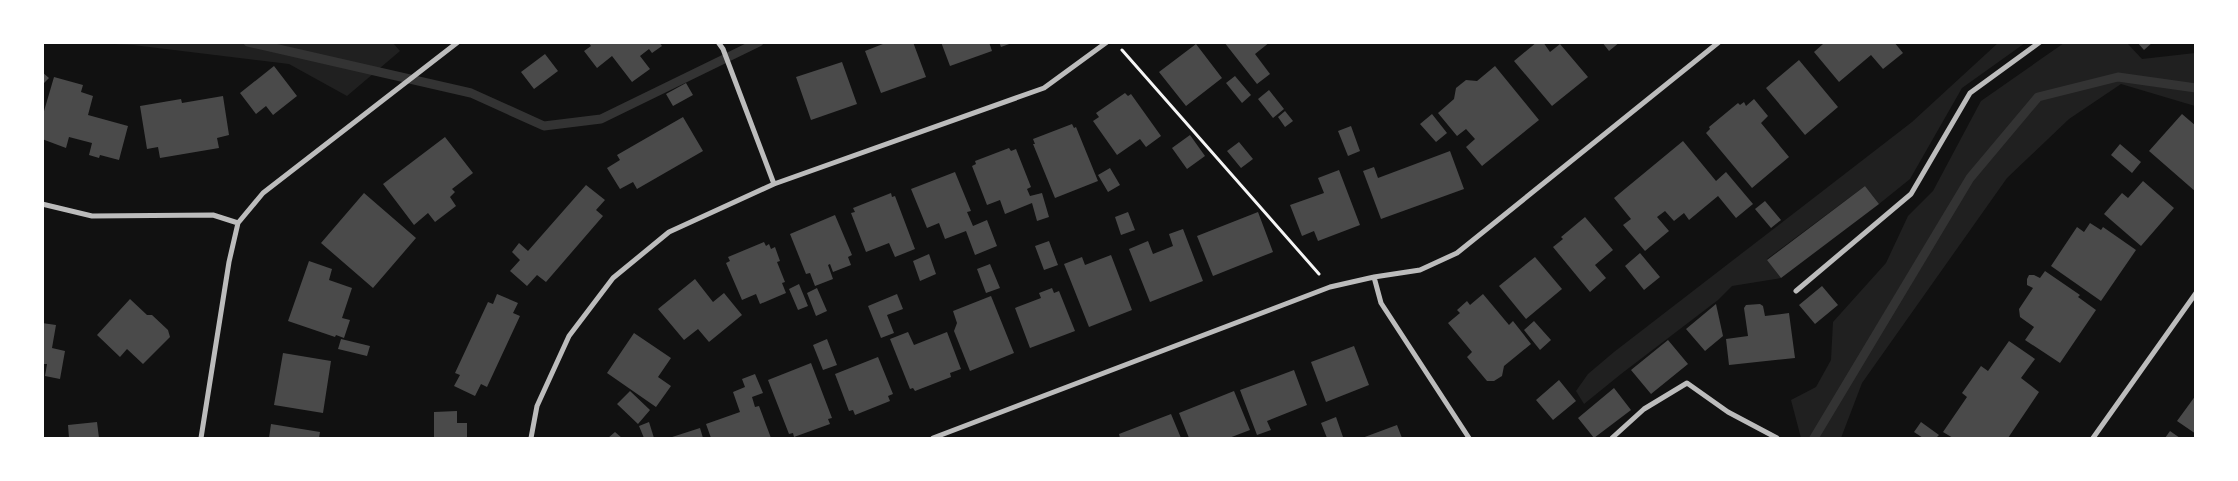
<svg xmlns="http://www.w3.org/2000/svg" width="2238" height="481" font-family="Poppins,sans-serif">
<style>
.green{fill:#202020}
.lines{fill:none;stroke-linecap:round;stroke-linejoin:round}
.stream{stroke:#333;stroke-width:9}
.building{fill:#4a4a4a}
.path{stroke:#f5f5f5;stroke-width:3}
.minor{stroke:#bcbcbc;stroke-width:5}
</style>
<rect width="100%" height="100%" fill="#111"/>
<path class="green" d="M393 43 400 51 347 96 289 64 133 45 95 43Z
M1998 43H2025L1962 88 1910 179 1879 204 1865 186 1767 259 1781 278 1732 286 1718 300 1621 374 1584 404 1576 391 1588 374 1614 352 1912 122Z
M2064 43H2127L2142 59 2195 53V106L2121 84 2069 119 2007 178 1862 383 1841 438H1801L1791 400 1816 387 1831 360 1833 322 1886 263 1908 216 1933 191 1981 101Z"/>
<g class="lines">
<path class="stream" d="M248 42 471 93 544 126 601 119 759 42
M1814 438 1970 178 2038 97 2118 77 2196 88"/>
</g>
<path class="building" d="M588 42H659L662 46 652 53 649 49 640 56 650 69 632 82 612 56 597 68 584 51 591 46Z
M888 42H913L926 77 881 93 865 51Z
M941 42H989L992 51 950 66Z
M999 42H1012V43L1001 47Z
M1224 42H1270L1255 54 1270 74 1257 84Z
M1537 42H1543L1550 52 1560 44 1588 77 1552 106 1514 61Z
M1602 42H1620L1609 51Z
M1822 42H1894L1903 53 1883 69 1871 55 1839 82 1814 52 1823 44Z
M2137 42H2153L2144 50Z
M1196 44 1222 78 1186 106 1159 72Z
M545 54 558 71 534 89 521 72Z
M1799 60 1838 107 1805 135 1766 88Z
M842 62 857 104 811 120 796 77Z
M274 66 297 96 273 115 266 106 256 114 240 93Z
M1495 66 1539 120 1482 166 1466 147 1475 139 1466 129 1457 136 1438 113 1454 99 1456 88 1466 80 1477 81Z
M42 72 49 78 42 85Z
M1235 76 1251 95 1242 103 1226 83Z
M54 77 83 85 81 92 93 96 88 115 128 126 119 160 100 155 99 158 89 155 92 143 69 137 66 148 42 139V118Z
M686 83 693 95 673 106 666 94Z
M1269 90 1284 109 1273 118 1258 99Z
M1125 93 1128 96 1131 94 1161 136 1146 147 1140 139 1117 155 1093 121 1099 117 1096 113Z
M223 96 229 135 217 138 219 148 160 158 158 147 147 149 140 106 181 99 182 103Z
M1754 99 1768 116 1761 123 1789 157 1752 188 1706 133 1710 129 1709 127 1738 103 1740 105 1744 102 1746 106Z
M1285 111 1293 121 1285 127 1278 117Z
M1432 114 1447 133 1436 142 1420 124Z
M2182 114 2196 126V192L2149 151Z
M683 117 703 151 637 189 633 182 620 189 607 168 620 160 617 155Z
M1072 124 1074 128 1076 127 1098 181 1055 198 1033 144H1035L1033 139Z
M1351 126 1360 151 1348 156 1338 131Z
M1190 135 1205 156 1187 169 1172 148Z
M445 137 473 173 452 189 455 192 450 197 456 206 435 222 428 213 414 225 383 184Z
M1683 141 1716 181 1726 172 1753 204 1736 218 1718 196 1689 220 1684 213 1674 221 1665 211 1657 217 1669 231 1645 251 1623 225 1631 219 1614 198Z
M1239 142 1253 159 1241 168 1227 151Z
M2120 144 2141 162 2132 173 2111 155Z
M1009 148 1011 151 1016 149 1031 187 1027 189 1030 196 1042 193 1049 217 1037 221 1032 203 1005 214 1000 200 987 205 972 166 976 164 975 161Z
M1450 151 1464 189 1381 219 1363 171 1374 167 1378 178Z
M1110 168 1120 185 1108 192 1098 175Z
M1339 170 1360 225 1318 241 1314 231 1302 236 1290 205 1324 193 1318 178Z
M955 172 971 211 967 212 973 226 987 220 997 246 975 255 966 231 945 239 939 223 927 228 911 189Z
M2143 181 2174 208 2141 246 2104 214 2122 193 2128 198Z
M586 185 605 200 596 210 603 216 546 282 537 275 527 286 510 271 520 260 512 252 519 243 528 251Z
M1865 186 1879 204 1781 278 1767 260Z
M364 193 416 238 373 288 321 243Z
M891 193 892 197 895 196 915 249 895 257 889 243 866 252 851 213 855 212 853 208Z
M1765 201 1781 220 1771 228 1755 209Z
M1128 212 1135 230 1121 235 1115 217Z
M1258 212 1273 252 1213 276 1197 236Z
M835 215 852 255 848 257 851 265 833 272 830 264 828 265 833 279 815 286 810 273 806 274 790 234Z
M1585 217 1613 250 1595 265 1606 278 1590 292 1553 247 1563 239 1561 237Z
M2090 223 2101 230 2103 227 2136 250 2101 301 2051 266 2077 227 2084 232Z
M1183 229 1203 281 1150 302 1129 249 1148 241 1153 254 1173 246 1169 234Z
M1049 241 1058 265 1044 270 1035 246Z
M764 242 766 246 769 244 771 249 775 247 780 261 777 262 785 282 782 283 786 293 760 304 756 294 742 300 726 263 730 261 728 257Z
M1640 253 1660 277 1644 290 1625 266Z
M929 254 936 274 920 281 913 261Z
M1111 255 1132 310 1089 327 1064 264 1082 257 1085 265Z
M1535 257 1562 289 1526 319 1499 286Z
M309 261 332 269 329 280 352 288 342 318 350 320 344 338 336 335 335 337 288 321Z
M990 264 1000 288 986 293 977 269Z
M2045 271 2080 295 2078 297 2096 310 2060 363 2025 340 2034 327 2020 317 2019 309 2033 288 2027 285V279L2029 275H2034L2040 278Z
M695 279 713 302 724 293 742 315 709 342 698 329 684 340 658 309Z
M799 284 808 306 798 310 789 289Z
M1822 286 1838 305 1815 324 1799 305Z
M817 288 827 311 816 316 807 293Z
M1052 288 1054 293 1059 291 1075 331 1030 348 1015 308 1041 298 1039 293Z
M497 294 518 303 513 313 520 316 487 387 481 384 475 396 454 386 460 375 455 373 488 302 493 304Z
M897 294 903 309 887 315 894 333 881 338 868 306Z
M1483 294 1509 325 1513 321 1531 344 1504 366 1502 376 1494 381H1487L1467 357 1472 352 1448 323 1460 313 1457 310 1467 301 1470 305Z
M991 296 1014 353 970 371 954 331 957 323 953 311Z
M130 299 147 315H152L168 330 170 337 143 364 127 349 120 357 97 335Z
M1716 304 1723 336 1705 351 1686 329Z
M1760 304 1763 306 1765 316 1789 313 1795 358 1729 365 1726 339 1748 336 1744 308 1746 305Z
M1534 321 1551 340 1540 350 1524 330Z
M42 323 56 325 52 348 65 351 60 379 45 376 47 364H42Z
M908 332 914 345 947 332 961 369 950 373 951 377 915 391 913 388 910 389 890 339Z
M634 333 671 358 658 377 671 386 656 407 607 373Z
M341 339 370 346 367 356 338 349Z
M827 339 837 365 823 370 813 345Z
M1668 340 1688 364 1651 394 1631 370Z
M2009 341 2035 359 2021 378 2039 392 2008 438H1953L1943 432 1967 397 1962 393 1981 366 1988 371Z
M1354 346 1369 385 1326 402 1311 362Z
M283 353 331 361 323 413 274 405Z
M878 357 893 394 888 396 890 401 855 415 853 410 849 411 835 374Z
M811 363 832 418 828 419 830 424 794 437 793 433 789 434 768 380Z
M1294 370 1307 405 1267 421 1271 430 1257 435 1240 390Z
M755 374 763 393 752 397 755 407 759 406 771 438H711L706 424 740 412 733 392 745 387 742 379Z
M1559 380 1576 401 1553 420 1536 400Z
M1614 388 1631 410 1594 438 1578 418Z
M630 391 650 410 638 424 617 404Z
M1234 391 1250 430 1229 438H1189L1179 413Z
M2196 395V434L2177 421Z
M457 411V423H467V438H434V412Z
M1171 414 1181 438H1120L1119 434Z
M1336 417 1343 437 1327 438 1321 423Z
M97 422 99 438H69L68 425Z
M649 422 654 438H644L639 426Z
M1921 422 1939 435 1936 438H1923L1914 432Z
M271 424 320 432 319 438H269Z
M1397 425 1402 438H1362Z
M700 428 703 438H669Z
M2170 431 2180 438H2165Z
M615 432 622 438H608Z"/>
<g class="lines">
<path class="path" d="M1122 50 1319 274"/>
<path class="minor" d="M718 42 723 49 774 184
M42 204 92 216 213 215 238 223
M1374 277 1381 303 1469 438
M1796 291 1911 194 1970 93 2040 42
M201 438 229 262 238 223 263 193 458 42
M531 438 537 406 569 336 613 278 669 232 774 184 1044 88 1107 42
M933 438 1330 287 1374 277 1420 270 1457 253 1719 42
M1612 438 1644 409 1687 383 1728 412 1777 438
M2093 438 2196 293"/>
</g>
<rect width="2238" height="481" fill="none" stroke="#ffffff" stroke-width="88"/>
</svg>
